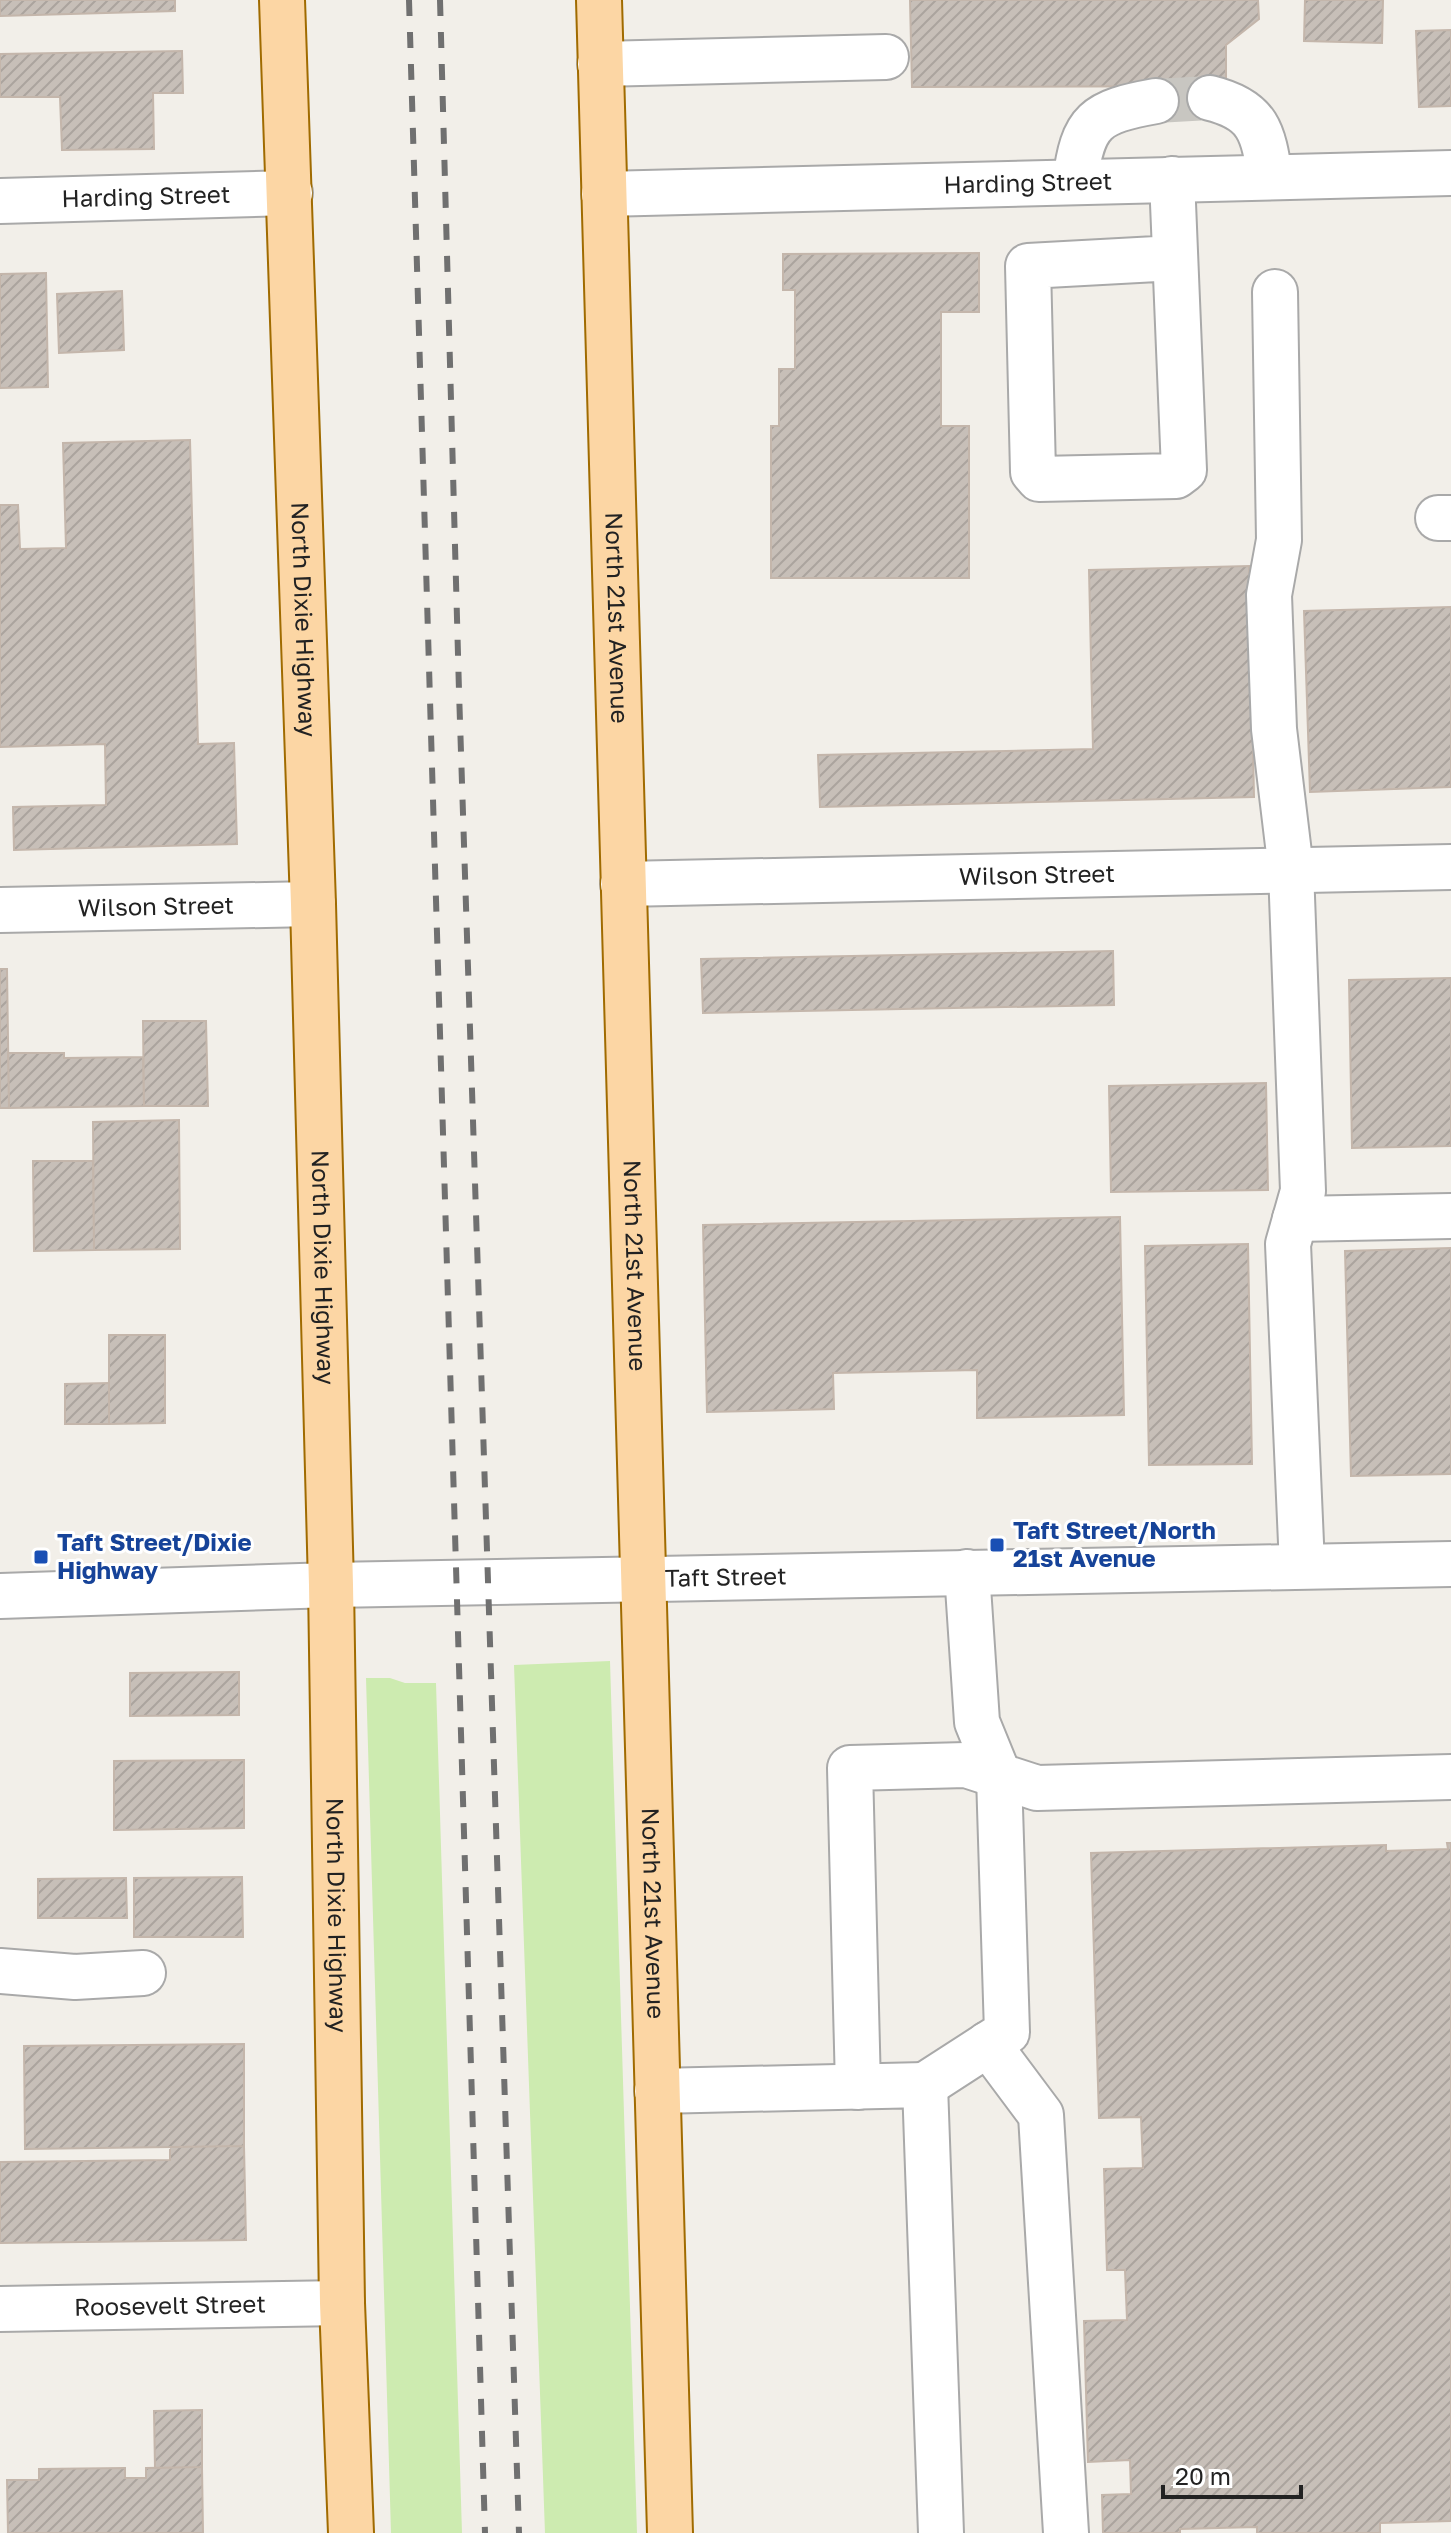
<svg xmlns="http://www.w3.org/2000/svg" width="1451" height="2533" font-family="'Golos Text',sans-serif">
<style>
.grass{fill:#cdebb0}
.building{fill:url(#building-hatch);stroke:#c4b6ab;stroke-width:2}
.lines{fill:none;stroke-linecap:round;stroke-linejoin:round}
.minor-tunnel{stroke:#c8c6c1;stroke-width:44;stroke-dasharray:44 22;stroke-linecap:butt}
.minor-casing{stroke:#a9a9a9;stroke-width:48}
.major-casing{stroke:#a06b00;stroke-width:48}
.minor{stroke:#fff;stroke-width:44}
.major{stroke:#fcd6a4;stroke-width:44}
.rail{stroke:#707070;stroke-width:6;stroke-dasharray:16 16;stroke-linecap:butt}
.transit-dot{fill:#1a4fb4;stroke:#fff;stroke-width:3}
.labels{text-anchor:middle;stroke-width:6;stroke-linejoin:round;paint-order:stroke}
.street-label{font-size:24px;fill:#222;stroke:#fff}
.transit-label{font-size:24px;font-weight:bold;fill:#164399;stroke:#fff;text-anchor:start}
</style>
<defs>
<pattern id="building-hatch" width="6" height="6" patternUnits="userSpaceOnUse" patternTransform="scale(2)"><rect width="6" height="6" fill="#c7bfb8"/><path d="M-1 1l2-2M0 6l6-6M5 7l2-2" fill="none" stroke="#aba49e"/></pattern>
</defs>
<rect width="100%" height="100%" fill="#f2efe9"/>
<path class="grass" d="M610 1661 637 2533H545L514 1665Z
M366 1678H390L405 1683H436L462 2533H391Z"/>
<path class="building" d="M0 0H175V11L0 16Z
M910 0H1258L1259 19 1226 45V86L912 87Z
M1305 0H1383L1382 43 1304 41Z
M1451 30V106L1419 107 1416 31Z
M182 51 183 93H153L154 149 62 150 60 97H0V54Z
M979 253V312H941V426H969V578H771V426H779V369H795V290H783V254Z
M46 273 48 387 0 388V274Z
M122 291 124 350 59 353 57 294Z
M190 440 198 744 234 743 237 844 14 850 13 807 106 805 105 744 0 747V505H18L20 549 66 548 63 443Z
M1249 566 1254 797 820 807 818 755 1093 749 1089 570Z
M1451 607V787L1310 792 1304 611Z
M1113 951 1114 1005 703 1013 701 959Z
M0 969H7L9 1108H0Z
M1451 978V1146L1352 1148 1349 980Z
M143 1021H206L208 1106H144Z
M8 1053H64V1058L143 1057 144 1106 9 1108Z
M1266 1083 1268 1190 1111 1192 1109 1086Z
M179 1120 180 1249 94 1250 93 1122Z
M33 1161H93L94 1250 34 1251Z
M1120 1217 1124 1415 977 1418V1370L833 1373 834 1409 707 1412 703 1225Z
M1248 1244 1252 1464 1149 1465 1145 1246Z
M1451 1248V1474L1351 1476 1345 1251Z
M109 1335H165V1423L109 1424Z
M109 1383V1424H65V1384Z
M239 1672V1715L130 1716V1673Z
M244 1760V1828L114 1830V1761Z
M1447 1843H1451V2521L1380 2523V2533H1257V2527L1180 2529V2533H1103L1102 2495 1131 2494 1130 2460 1088 2462 1084 2321 1127 2320 1125 2270H1107L1104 2169 1143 2168 1141 2117 1099 2118 1091 1853 1386 1845V1851L1448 1849Z
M242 1877 243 1937H134V1878Z
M126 1878 127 1918H38V1879Z
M244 2044V2146L25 2149 24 2046Z
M244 2146 246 2240 0 2243V2162L170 2160V2147Z
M202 2410V2467L155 2468 154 2411Z
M202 2467 203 2533H8L7 2480H39V2469L125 2468V2478H146V2468Z"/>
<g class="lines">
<path class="minor-tunnel" d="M1156 101 1210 98"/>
<defs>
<g id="minor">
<path d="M600 64 886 57"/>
<path d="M1210 98C1259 110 1263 132 1270 177"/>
<path d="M1172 179 1184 470 1176 476 1039 479 1033 472 1028 266 1175 258"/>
<path d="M1075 182C1083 120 1095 112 1156 101"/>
<path id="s1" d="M604 194 1451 173"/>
<path id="s2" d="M0 201 290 193"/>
<path d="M1275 292 1279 540 1269 595 1274 729 1291 870 1303 1191 1288 1244 1302 1566"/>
<path d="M1438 518H1451"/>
<path id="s3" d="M623 884 1451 867"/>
<path id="s4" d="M0 910 313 904"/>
<path d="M1295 1219 1451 1216"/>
<path id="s5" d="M0 1596 331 1585 1451 1564"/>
<path d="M0 1971 75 1977 143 1973"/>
<path d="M988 2044 1041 2115 1066 2533"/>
<path d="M925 2085 1007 2032 999 1776 977 1722 967 1572"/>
<path d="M858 2087 850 1768 966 1765 1037 1788 1451 1777"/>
<path d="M657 2091 925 2085 941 2533"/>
<path id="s6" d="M0 2309 342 2303"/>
</g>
<g id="major">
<path id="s7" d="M282 0 313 904 331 1585 342 2303 351 2533"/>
<path id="s8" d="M599 0 670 2533"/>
</g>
</defs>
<use href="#minor" class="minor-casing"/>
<use href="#major" class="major-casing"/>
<use href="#minor" class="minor"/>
<use href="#major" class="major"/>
<path class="rail" d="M409 0 485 2533
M440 0 459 691 519 2533"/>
</g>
<g class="transit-dot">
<rect x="989" y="1537" width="16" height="16" rx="4"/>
<rect x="33" y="1549" width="16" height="16" rx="4"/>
</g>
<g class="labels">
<g class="street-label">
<text dy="8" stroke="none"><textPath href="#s1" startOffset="424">Harding Street</textPath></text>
<text dy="8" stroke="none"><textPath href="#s2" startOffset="146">Harding Street</textPath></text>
<text dy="8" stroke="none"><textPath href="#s7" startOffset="620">North Dixie Highway</textPath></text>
<text dy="8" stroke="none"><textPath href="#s8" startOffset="618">North 21st Avenue</textPath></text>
<text dy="8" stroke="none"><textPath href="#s3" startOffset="414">Wilson Street</textPath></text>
<text dy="8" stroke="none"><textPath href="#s4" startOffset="156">Wilson Street</textPath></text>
<text dy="8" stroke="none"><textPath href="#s7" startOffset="1268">North Dixie Highway</textPath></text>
<text dy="8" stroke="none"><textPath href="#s8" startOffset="1266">North 21st Avenue</textPath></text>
<text dy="8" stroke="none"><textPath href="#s5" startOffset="726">Taft Street</textPath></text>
<text dy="8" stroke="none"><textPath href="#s7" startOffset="1916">North Dixie Highway</textPath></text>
<text dy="8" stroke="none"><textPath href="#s8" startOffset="1914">North 21st Avenue</textPath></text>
<text dy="8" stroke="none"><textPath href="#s6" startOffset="170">Roosevelt Street</textPath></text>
</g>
<g class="transit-label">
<text x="1013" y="1539">Taft Street/North<tspan x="1013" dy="28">21st Avenue</tspan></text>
<text x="57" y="1551">Taft Street/Dixie<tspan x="57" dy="28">Highway</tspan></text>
</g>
</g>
<path d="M1163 2485v12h138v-12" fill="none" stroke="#222222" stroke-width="4"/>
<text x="1175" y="2485" font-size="24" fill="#222222" stroke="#ffffff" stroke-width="6" paint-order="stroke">20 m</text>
</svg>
